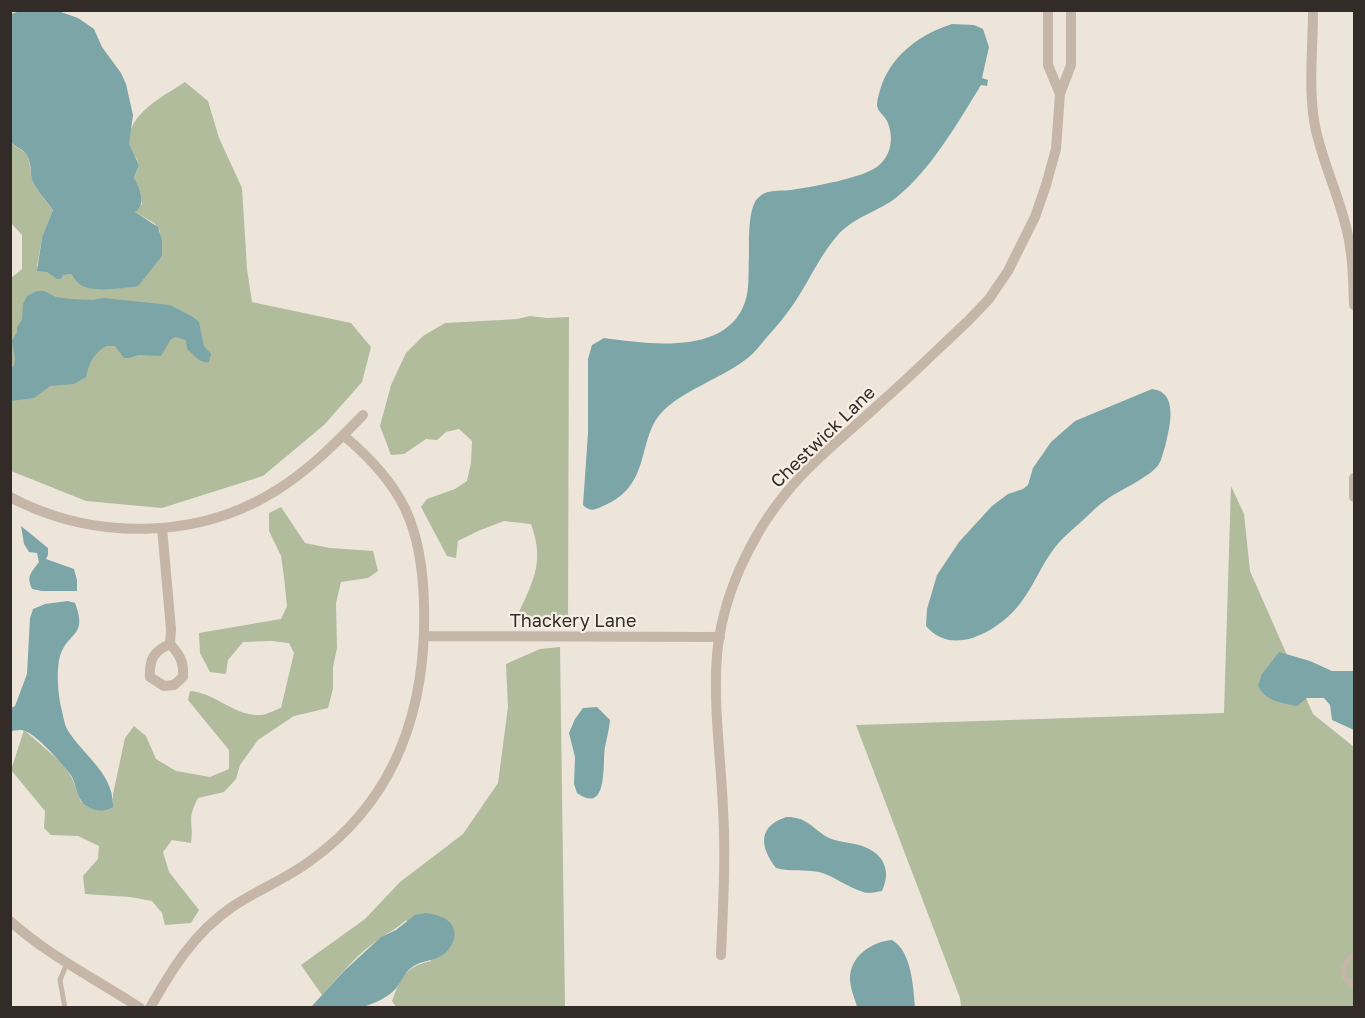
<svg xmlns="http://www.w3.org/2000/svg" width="1365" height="1018" font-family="'Golos Text',sans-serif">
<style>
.green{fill:#b0bc9c}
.water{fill:#7ca5a8}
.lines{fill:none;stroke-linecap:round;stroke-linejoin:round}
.service{stroke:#c5b6a7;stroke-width:5}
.minor{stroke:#c5b6a7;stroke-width:10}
.labels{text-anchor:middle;stroke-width:4.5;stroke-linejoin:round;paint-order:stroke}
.street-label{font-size:18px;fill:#322b27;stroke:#f7efe6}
</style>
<rect width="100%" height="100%" fill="#eee5da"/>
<path class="green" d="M185 82 208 101 219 138 242 188 247 269 252 302 351 323 371 347 362 382 324 425 263 476 162 508 86 501 11 471V278L22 269V235L11 223 10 142C15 147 22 149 26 154 32 163 29 174 33 182 38 192 45 201 53 210L42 237 37 267C48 272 59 275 71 274L89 288H125L152 267 162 256 160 231 154 223 135 212 142 204 141 194 134 179 139 165C137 157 130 151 129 144 127 113 163 97 185 82Z
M530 316 547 318 569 317 568 616 545 623 524 622 519 612C535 578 544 560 531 524L504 521 478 531 458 541 456 558 447 556 421 507 427 499 455 489 467 481 471 463 472 441 459 429 446 432 437 440 426 439 404 454 391 455 380 426 391 385 406 353 423 336 445 323 517 319Z
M1231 486 1244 514 1250 571 1313 714 1354 747V1007H961L960 998 856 725 1224 713Z
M281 507 305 543 330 548 373 551 378 571 368 578 341 582 336 603 337 648 333 667V689L328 708 294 716 258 740 240 765 236 779 224 792 198 798C186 821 194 821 191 843L172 840 163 852 169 872 199 910 191 923 165 925 162 913 152 901 130 897 85 894 83 876 98 859 99 846 78 836 51 835 44 828 45 811 11 770 24 730 62 763 72 778 81 802 113 807V794L125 738 134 726 146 736 156 759 176 771 210 777 229 769V750L188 700 190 691C216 693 235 717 262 715 268 714 275 710 281 708L294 653 289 643 271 641 243 642 228 660 226 674 210 672 200 653 199 633 281 619 287 606 284 577 281 556 269 531V513Z
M560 647 565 1007H396L392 1001C401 977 405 967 431 961L406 920C397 929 389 932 379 939 357 954 340 975 322 995L301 965 365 919 400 882 463 834 498 783 508 707 506 664 540 649Z"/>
<path class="water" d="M20 11H58L78 18 94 29 102 47 121 73 126 84 133 115 129 144 139 165 134 178C140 189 147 204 135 212L158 227 162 240V256L138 286C125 288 92 293 81 285 77 283 74 277 71 274L63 275 61 279H57L47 272 37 271 42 237 53 210C46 201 38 192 33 182 29 174 33 164 26 154 22 148 15 147 11 142V14Z
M952 24 974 25 983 29 989 47 982 78 988 80 987 86 981 85C959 121 930 171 897 197 878 212 853 217 837 236 818 258 807 286 790 309 783 319 775 328 767 337 760 345 754 354 745 360 720 379 688 388 664 410 635 438 654 485 603 506 595 510 590 512 583 505L588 433V359L592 345 604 338C648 344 727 356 745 302 750 288 748 270 749 256 749 243 748 214 755 202 756 199 761 195 765 193 772 190 783 191 791 190 811 187 864 178 878 166 892 155 894 136 887 121 884 115 878 112 877 106 877 99 880 90 882 84 894 53 921 34 952 24Z
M37 291H44L56 297 70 299 93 300 104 298 170 305 193 317 199 322 204 346 211 354 209 362C198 364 194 354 187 349L186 340 176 337 171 339 161 356 139 355 129 358H124L115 346H106C93 354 89 363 86 377L74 384 50 386 34 398 11 401V369L14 365 15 359 12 341 17 332V327L22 320 23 304 27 296Z
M1152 389C1180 392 1169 429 1165 447 1163 452 1162 459 1159 464 1152 476 1118 491 1106 500 1097 506 1090 514 1082 521 1072 530 1061 539 1053 550 1041 566 1034 585 1022 601 1002 629 953 659 926 626L927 609 937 575 959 542 992 506 1008 494 1023 489 1028 485 1033 468 1051 442 1075 421Z
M21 526 48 548V555L46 559 74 569 77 580V591H42L32 589C26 576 31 573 39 562L37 553 29 552 24 544Z
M68 601 75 603C88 637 68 631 60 656 56 671 58 693 61 707 63 714 64 723 67 729 83 756 114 773 113 807 103 813 92 811 83 803 77 797 76 785 72 777 65 766 37 735 25 731 21 729 14 731 11 731V708L15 706 27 674 30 618 33 609 45 604Z
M1279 652 1310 661 1332 671H1354V730L1332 720 1330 705 1324 698H1307L1297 706C1282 703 1264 701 1258 685L1262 674Z
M597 707 610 720C609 730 607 737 605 747 602 762 609 816 577 793L574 784 575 757 569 733 575 719 583 708Z
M786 817C807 817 811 827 827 837 837 842 848 842 859 845 883 852 892 869 882 891 876 892 868 894 863 892 847 887 834 876 819 872 804 869 791 872 776 868 760 847 757 827 786 817Z
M426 913C441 915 458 921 454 939 452 945 448 951 444 954 435 961 423 960 414 966 405 971 403 979 397 987 391 996 372 1005 362 1007 347 1011 327 1008 311 1007L344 971 381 937 396 930 415 915Z
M892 940C912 952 913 986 915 1007H857C855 999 850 988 850 979 850 956 871 942 892 940Z"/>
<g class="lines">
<path class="service" d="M1354 956C1345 959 1342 968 1345 978L1354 986
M65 1008 60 980 67 963"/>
<path class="minor" d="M1048 10V65L1060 94
M1313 10C1313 48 1308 89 1315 126 1322 161 1338 193 1346 227 1353 253 1353 279 1354 305
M10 497C93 541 198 540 277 490 309 470 337 442 363 415
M1354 497V478
M162 528 171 629 170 644C154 651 149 659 150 677L164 686 174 685 183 677C184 662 180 655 170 644
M425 636 720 637
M10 921C49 956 96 979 140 1008
M721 955C723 906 726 858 723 809 721 758 713 706 717 655 722 597 750 537 786 493 813 460 847 434 878 405 909 378 938 349 968 321L989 299 1008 271 1035 217 1046 185 1056 149 1060 94 1071 65V10
M150 1008C172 969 194 933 232 907 257 890 286 879 310 861 397 799 427 707 424 604 422 526 403 485 343 435"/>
</g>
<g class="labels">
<g class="street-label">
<text transform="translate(823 437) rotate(-44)" y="6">Chestwick Lane</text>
<text x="573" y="627">Thackery Lane</text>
</g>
</g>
<rect width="1365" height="1018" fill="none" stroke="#322b27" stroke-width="24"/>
</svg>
